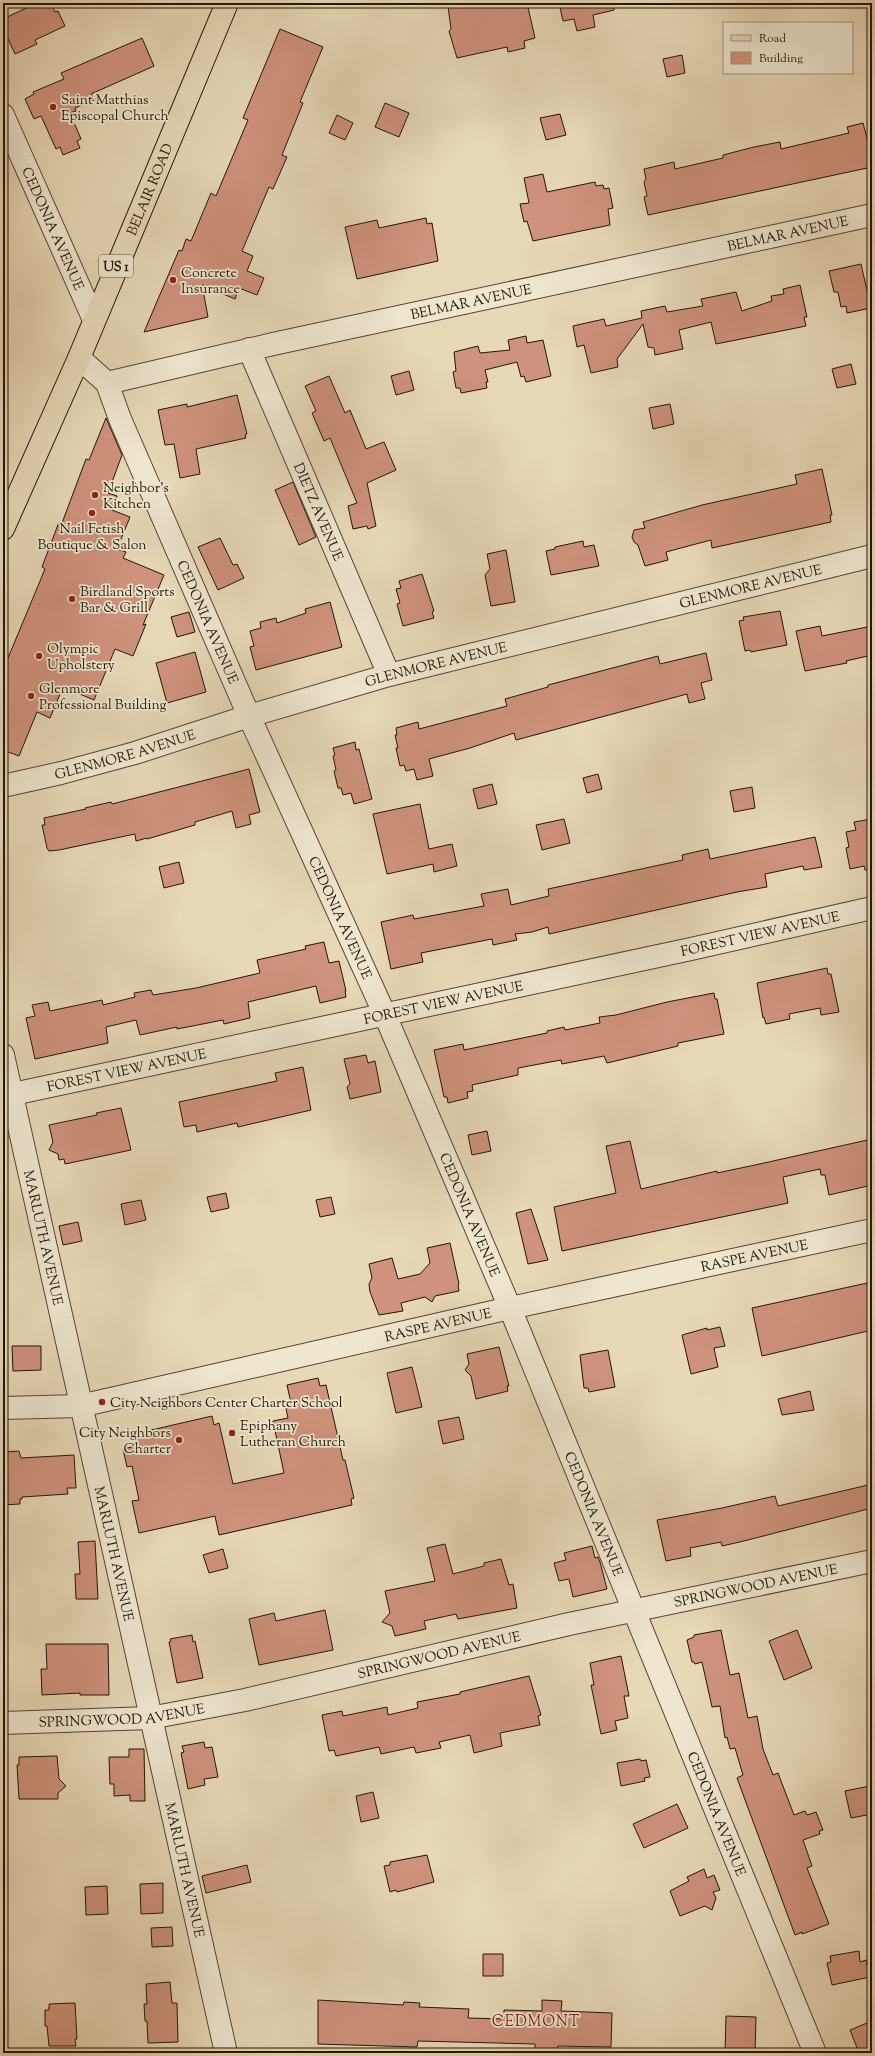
<svg xmlns="http://www.w3.org/2000/svg" width="875" height="2056" font-family="'Sorts Mill Goudy',serif">
<style>
.building{fill:#cf927c;stroke:#231605}
.lines{fill:none;stroke-linecap:round;stroke-linejoin:round}
.minor-casing{stroke:#544631;stroke-width:24}
.major-casing{stroke:#231605;stroke-width:24}
.minor{stroke:#efe6d0;stroke-width:22}
.major{stroke:#e7d8b6;stroke-width:22}
.poi-dot{fill:#8f2418;stroke:#efe6d0;stroke-width:1.5}
.labels{text-anchor:middle;stroke-width:3.5;stroke-linejoin:round;paint-order:stroke}
.shield{fill:#efe6d0;stroke:#605442;stroke-width:1}
.shield-label{font-size:13px;font-weight:bold;fill:#231605}
.poi-label{font-size:14px;fill:#231605;stroke:#efe6d0;text-anchor:start}
.street-label{font-size:14px;fill:#231605;stroke:#efe6d0}
.neighbourhood-label{font-size:15px;letter-spacing:1px;fill:#7a1f14;stroke:#efe6d0}
</style>
<rect width="100%" height="100%" fill="#e7d8b6"/>
<filter id="stains"><feTurbulence type="fractalNoise" baseFrequency=".005" numOctaves="4"/><feColorMatrix values="0 0 0 0 .2 0 0 0 0 .09 0 0 0 0 .02 0 0 0 .5 -.17"/></filter>
<radialGradient id="worn" r=".72"><stop offset=".6" stop-color="#630" stop-opacity="0"/><stop offset="1" stop-color="#630" stop-opacity=".3"/></radialGradient>
<path class="building" d="M37 3H51L55 12 58 11 65 26 35 40 37 44 15 54 3 28V19Z
M462 3H527L535 38 524 41 525 48 508 52 507 47 457 58 449 31 451 29 448 6Z
M559 3H614V10L593 15 595 27 577 31 574 19 563 21Z
M280 29 323 47 300 102 303 103 282 155 287 157 273 189 269 187 242 251 253 256 247 271 264 278 257 295 239 288 235 299 202 285 208 317 144 332 179 250 182 251 186 239 191 241 211 193 216 196 248 120 243 118Z
M142 38 154 66 91 94 94 100 75 108 76 111 70 113 81 139 77 141 80 148 63 155 60 147 56 149 41 116 34 119 25 99 34 94 33 92 64 79 61 73Z
M682 55 685 73 667 77 663 59Z
M385 103 409 113 399 137 375 127Z
M560 114 566 135 546 140 540 118Z
M337 115 353 123 345 140 329 133Z
M863 123 872 157V167L648 215 644 197 647 196 644 182 646 179 644 169 674 162 675 169 723 158V155L754 147 780 142 781 149 849 133 847 127Z
M543 174 547 192 595 182 596 186 603 185 604 189 609 188 613 208 608 209 610 225 533 241 527 221 524 222 520 204 529 203 524 178Z
M426 218 427 224 432 223 438 261 357 279 345 227 377 220 379 228Z
M861 264 871 308 847 313 846 306 841 307 838 292H834L829 271Z
M800 285 807 317H804L806 326 716 344 711 322 679 330 683 349 655 355 654 348 648 347 643 324 617 359 618 367 591 373 584 345 577 347 573 326 604 319 606 326 642 318 641 311 665 306 667 312 703 306 701 299 736 292 742 311 772 301 771 296 784 294 783 289Z
M526 336 527 343 543 340 551 376 526 382 524 376 521 377 517 362 485 370 488 382H486L487 388 461 393 460 388H456L453 372 456 371 454 352 478 346 480 353 510 350 508 340Z
M851 364 856 384 837 388 832 369Z
M409 371 414 390 396 395 391 376Z
M329 376 345 413 350 410 366 449 384 442 396 470 367 483 376 526 368 529 367 526 353 529 348 506 357 503 330 438 324 441 312 413 316 411 305 386Z
M237 395 247 434 245 435 246 438 196 449 200 474 180 478 174 444 165 445 158 410 187 404V407Z
M670 404 674 424 653 429 649 408Z
M106 418 122 455 108 493 117 496 112 510 130 517 117 549 126 552 123 558 164 575 143 625 146 624 133 656 115 649 94 700 63 687 50 718 37 712 19 756 3 750V670L45 569 42 567 59 522 62 523 86 459 89 460Z
M822 469 832 515H830L831 522 712 548 711 540 666 552 668 560 645 566 638 545 634 542 632 537 634 530 645 528 643 522 702 505 797 484 795 475Z
M293 482 316 537 299 545 275 490Z
M220 538 233 565 237 564 244 578 218 590 198 547Z
M583 541 584 547 594 545 599 566 551 575 546 551 555 549V547Z
M506 550 515 602 491 606 485 575 490 569 487 554Z
M422 574 434 611 432 612 434 618 403 626 397 604 400 603 396 589 401 588 399 581Z
M330 602 342 647 256 670 250 647 254 646 250 631 261 628 260 622 276 618 277 623 306 613 305 609Z
M780 611 787 645 751 652 750 650 745 651 739 621 744 620 743 617Z
M189 612 195 632 177 637 171 617Z
M820 626 822 636 872 626V655L846 661 847 663 805 671 796 631Z
M195 652 206 692 167 703 156 663Z
M706 653 712 680 701 683 705 699 689 703 687 694 516 740 514 733 470 748 429 759 433 776 417 780 414 769 406 771 404 765 400 766 396 748H398L395 735H397L396 728 418 722 419 729 507 706 505 699 548 687V685L658 656 660 664Z
M355 742 356 750 359 749 372 799 354 804 351 793 343 795 341 788H338L334 771 336 770 333 756 335 755 333 748Z
M249 769 260 812 249 815 251 824 236 828 232 811 195 822V825L147 839V838L136 841 135 834 59 850 49 851 47 848 42 825H45L44 818 86 809 85 808 111 802 112 804Z
M598 774 602 789 587 793 583 778Z
M492 784 497 804 478 809 473 789Z
M752 787 755 808 734 812 730 791Z
M420 804 429 849 452 844 457 866 434 872 433 864 387 874 373 814Z
M564 819 570 843 542 850 536 825Z
M872 819V870H865L864 866 850 869 846 848 849 847 846 832 856 830 854 822Z
M815 837 822 867 804 870 803 866 765 874 767 887 737 892 549 934 548 927 532 932 515 934 517 940 493 945 492 939 421 953 423 962 391 969 381 922 413 915 414 919 484 906 481 894 508 889 511 905 549 896 548 889 683 860 682 855 708 849 710 859Z
M179 862 184 883 164 888 159 867Z
M324 942 329 963 339 961 346 991H345L346 997 320 1003 316 986 248 1002 250 1018 224 1024 223 1020 177 1029V1027L140 1035 136 1020 106 1027 108 1043 35 1059 26 1018 35 1016 32 1005 48 1002 50 1011 102 1000 103 1005 135 997 134 993 151 990 153 995 196 988 260 973 257 960 306 949 305 946Z
M827 968 828 974H831L839 1012 821 1015 820 1008 789 1014 790 1019 766 1024 764 1017 763 1018 757 983Z
M714 993 715 999H717L724 1034 678 1043V1046L607 1063 604 1056 562 1064 561 1060 518 1068V1075L472 1085 473 1091 467 1092 468 1098 448 1103 447 1097H444L434 1050 463 1044 464 1050 547 1033V1031L564 1027 565 1030 600 1023 599 1017 616 1015 667 1002Z
M366 1055 368 1063 375 1061 381 1092 350 1099 347 1087 350 1084 344 1059Z
M303 1067 311 1110 238 1127 237 1123 197 1132 196 1125 184 1127 179 1102 277 1081 275 1073Z
M121 1108 131 1150 65 1164 64 1159 59 1160 58 1154 49 1150 53 1142 49 1125 97 1115 96 1113Z
M487 1131 491 1151 472 1155 468 1135Z
M872 1139V1185L829 1195 825 1175H821L820 1169 783 1177 788 1203 562 1251 554 1207 616 1193 606 1146 630 1141 641 1189 717 1171V1173L755 1165Z
M226 1193 229 1208 211 1212 207 1197Z
M331 1197 335 1214 320 1217 316 1200Z
M141 1200 146 1220 125 1225 121 1204Z
M531 1209 548 1260 528 1264 516 1213Z
M78 1222 82 1241 63 1245 59 1226Z
M450 1243 459 1284 458 1285 459 1291 435 1296 432 1302 425 1297 401 1303 403 1311 379 1315 370 1292 369 1284 372 1278 369 1264 392 1258 398 1279 420 1274 430 1263 427 1248Z
M872 1282V1330L762 1356 752 1308Z
M720 1327 725 1346 714 1348 718 1367 691 1374 682 1335 707 1328V1330Z
M12 1346H41V1370L13 1371Z
M499 1347 509 1386H507L508 1391 476 1399 471 1376 465 1370 469 1364 467 1354Z
M608 1350 615 1387 589 1392 588 1388H584L580 1355Z
M412 1367 422 1407 396 1413 387 1373Z
M318 1378 320 1386 326 1385 343 1460H345L354 1498 351 1499 352 1505 219 1535 215 1516 139 1533 132 1501 139 1500 132 1466 127 1467 123 1449 136 1446 134 1434 212 1416 214 1425 219 1423 233 1484 284 1473 273 1421 288 1418 285 1404 291 1403 287 1385Z
M810 1391 814 1410 782 1415 778 1399Z
M459 1417 464 1439 443 1444 438 1421Z
M19 1451 21 1458 74 1455 76 1488H67L68 1494 22 1497V1499H20V1504L3 1505V1452Z
M868 1485 872 1508 744 1541 722 1546 721 1542 690 1548 691 1556 666 1561 657 1520 722 1508 775 1496 778 1506Z
M95 1541 98 1599H76L75 1574H80L78 1542Z
M445 1544 453 1574 484 1566V1563L501 1559 509 1585 513 1584 517 1608 458 1619 456 1614 424 1621 426 1629 395 1636 392 1626 382 1622 390 1613 385 1591 435 1581 427 1548Z
M592 1546 595 1558 598 1557 600 1562 607 1589 573 1597 569 1579 559 1581 554 1563 566 1560 564 1553Z
M223 1549 228 1568 209 1573 203 1555Z
M325 1610 333 1650 259 1665 249 1619 274 1613 276 1621Z
M721 1630 730 1675 739 1673 748 1718 757 1716 763 1749 773 1775 778 1773 794 1815 805 1811 807 1815 816 1812 823 1830 819 1831 820 1834 803 1840 812 1866 807 1868 829 1924 802 1934V1932L795 1935 737 1778 743 1775 735 1748 730 1749 727 1737 725 1738 720 1706 712 1707 702 1662 695 1664 694 1662H692L687 1640 694 1637V1635Z
M797 1630 812 1668 784 1680 769 1641Z
M192 1635 193 1642 195 1641 203 1678 177 1683 169 1642 171 1641 170 1639Z
M46 1644H108L109 1695H80V1693L42 1695 41 1669H47Z
M621 1656 629 1696H624L628 1718 615 1721 617 1730 601 1734 591 1685H594L590 1663Z
M529 1676 541 1715 538 1716 540 1725 500 1733 502 1746 474 1753 470 1735 439 1742 441 1748 416 1753 414 1747 381 1754 379 1747 336 1756 334 1750 329 1751 322 1715 342 1711 343 1716 387 1707 388 1715 418 1708 417 1702 460 1694V1692Z
M204 1742 205 1748 212 1747 218 1777 204 1779 205 1785 188 1789 181 1753 184 1752 182 1746Z
M129 1749H144L145 1801H130V1795L114 1796V1784H110L109 1757H129Z
M57 1756 59 1779 66 1786 58 1793V1799H19L17 1765H19V1757Z
M640 1759 641 1761 646 1760 650 1777 644 1778 645 1781 621 1786 617 1763Z
M870 1786 872 1814 851 1818 845 1791Z
M373 1792 379 1818 361 1822 356 1796Z
M677 1804 688 1828 644 1848 633 1824Z
M427 1855 434 1882 397 1892 396 1890 390 1892 384 1866 390 1865V1862Z
M247 1865 251 1882 206 1893 202 1876Z
M704 1869 707 1878 714 1875 720 1890 713 1892 716 1898 712 1910 705 1906 680 1916 670 1891 689 1881 687 1877Z
M163 1883V1913L141 1914 140 1884Z
M107 1886 108 1914 86 1915 85 1887Z
M172 1927 173 1946 152 1947 151 1928Z
M859 1951 860 1962 866 1960 870 1977 832 1985 827 1963 831 1962 830 1956Z
M483 1954H503V1976H483Z
M170 1982 172 2003H177L178 2042 148 2043 147 2021H145L144 2004H147L146 1984Z
M318 2000 403 2005 404 2002 420 2003 419 2007 469 2009 468 2018 504 2019V2010L542 2011V2000L562 2001 561 2011 612 2013 611 2047 558 2046 557 2053 535 2052V2044L418 2041 417 2047 318 2044Z
M75 2003 77 2039H75L76 2046H49L47 2026H45V2010H49V2004Z
M726 2016 756 2017 755 2053H725Z
M872 2021V2053H859L850 2030Z"/>
<g class="lines">
<defs>
<g id="minor">
<path id="s1" d="M3 115 94 320"/>
<path id="s2" d="M249 349 389 675"/>
<path id="s3" d="M79 358 107 383 120 419 249 716 385 1015 510 1308 815 2053"/>
<path id="s4" d="M107 383 273 344 872 215"/>
<path id="s5" d="M3 786 61 773 135 753 249 716 389 675 872 556"/>
<path id="s6" d="M3 1055 226 2053"/>
<path id="s7" d="M13 1094 691 949 872 908"/>
<path id="s8" d="M3 1408 80 1406 510 1308 872 1230"/>
<path id="s9" d="M3 1723 150 1718 245 1700 569 1624 872 1561"/>
</g>
<g id="major">
<path id="s10" d="M3 529 79 358 227 3"/>
</g>
</defs>
<use href="#minor" class="minor-casing"/>
<use href="#major" class="major-casing"/>
<use href="#minor" class="minor"/>
<use href="#major" class="major"/>
</g>
<g class="poi-dot">
<circle cx="53" cy="107" r="4"/>
<circle cx="173" cy="280" r="4"/>
<circle cx="95" cy="495" r="4"/>
<circle cx="92" cy="513" r="4"/>
<circle cx="72" cy="599" r="4"/>
<circle cx="39" cy="656" r="4"/>
<circle cx="31" cy="696" r="4"/>
<circle cx="102" cy="1402" r="4"/>
<circle cx="232" cy="1433" r="4"/>
<circle cx="179" cy="1440" r="4"/>
</g>
<g class="labels">
<rect class="shield" x="99" y="255" width="34" height="22" rx="3"/>
<g class="shield-label">
<text x="116" y="271">US 1</text>
</g>
<g class="poi-label">
<text x="61" y="104">Saint Matthias<tspan x="61" dy="16">Episcopal Church</tspan></text>
<text x="181" y="277">Concrete<tspan x="181" dy="16">Insurance</tspan></text>
<text x="103" y="492">Neighbor's<tspan x="103" dy="16">Kitchen</tspan></text>
<text x="92" y="533" text-anchor="middle">Nail Fetish<tspan x="92" dy="16">Boutique &amp; Salon</tspan></text>
<text x="80" y="596">Birdland Sports<tspan x="80" dy="16">Bar &amp; Grill</tspan></text>
<text x="47" y="653">Olympic<tspan x="47" dy="16">Upholstery</tspan></text>
<text x="39" y="693">Glenmore<tspan x="39" dy="16">Professional Building</tspan></text>
<text x="110" y="1407">City Neighbors Center Charter School</text>
<text x="240" y="1430">Epiphany<tspan x="240" dy="16">Lutheran Church</tspan></text>
<text x="171" y="1437" text-anchor="end">City Neighbors<tspan x="171" dy="16">Charter</tspan></text>
</g>
<g class="street-label">
<text dy="5" stroke="none"><textPath href="#s10" startOffset="370">BELAIR ROAD</textPath></text>
<text dy="5" stroke="none"><textPath href="#s1" startOffset="124">CEDONIA AVENUE</textPath></text>
<text dy="5" stroke="none"><textPath href="#s4" startOffset="697">BELMAR AVENUE</textPath></text>
<text dy="5" stroke="none"><textPath href="#s4" startOffset="373">BELMAR AVENUE</textPath></text>
<text dy="5" stroke="none"><textPath href="#s2" startOffset="177">DIETZ AVENUE</textPath></text>
<text dy="5" stroke="none"><textPath href="#s5" startOffset="774">GLENMORE AVENUE</textPath></text>
<text dy="5" stroke="none"><textPath href="#s3" startOffset="297">CEDONIA AVENUE</textPath></text>
<text dy="5" stroke="none"><textPath href="#s5" startOffset="450">GLENMORE AVENUE</textPath></text>
<text dy="5" stroke="none"><textPath href="#s5" startOffset="126">GLENMORE AVENUE</textPath></text>
<text dy="5" stroke="none"><textPath href="#s3" startOffset="621">CEDONIA AVENUE</textPath></text>
<text dy="5" stroke="none"><textPath href="#s7" startOffset="764">FOREST VIEW AVENUE</textPath></text>
<text dy="5" stroke="none"><textPath href="#s7" startOffset="440">FOREST VIEW AVENUE</textPath></text>
<text dy="5" stroke="none"><textPath href="#s7" startOffset="116">FOREST VIEW AVENUE</textPath></text>
<text dy="5" stroke="none"><textPath href="#s3" startOffset="945">CEDONIA AVENUE</textPath></text>
<text dy="5" stroke="none"><textPath href="#s6" startOffset="187">MARLUTH AVENUE</textPath></text>
<text dy="5" stroke="none"><textPath href="#s8" startOffset="768">RASPE AVENUE</textPath></text>
<text dy="5" stroke="none"><textPath href="#s8" startOffset="444">RASPE AVENUE</textPath></text>
<text dy="5" stroke="none"><textPath href="#s3" startOffset="1269">CEDONIA AVENUE</textPath></text>
<text dy="5" stroke="none"><textPath href="#s6" startOffset="511">MARLUTH AVENUE</textPath></text>
<text dy="5" stroke="none"><textPath href="#s9" startOffset="767">SPRINGWOOD AVENUE</textPath></text>
<text dy="5" stroke="none"><textPath href="#s9" startOffset="443">SPRINGWOOD AVENUE</textPath></text>
<text dy="5" stroke="none"><textPath href="#s9" startOffset="119">SPRINGWOOD AVENUE</textPath></text>
<text dy="5" stroke="none"><textPath href="#s3" startOffset="1593">CEDONIA AVENUE</textPath></text>
<text dy="5" stroke="none"><textPath href="#s6" startOffset="835">MARLUTH AVENUE</textPath></text>
</g>
<g class="neighbourhood-label">
<text x="536" y="2026">CEDMONT</text>
</g>
</g>
<rect width="875" height="2056" fill="none" stroke="#e7d8b6" stroke-width="16"/>
<rect x="4" y="4" width="867" height="2048" fill="none" stroke="#231605" stroke-width="2"/>
<rect x="8" y="8" width="859" height="2040" fill="none" stroke="#231605"/>
<rect x="723" y="22" width="130" height="52" fill="#efe6d0" stroke="#9d937f"/>
<rect x="731" y="35" width="20" height="6" fill="#e7d8b6" stroke="#9d937f"/>
<text x="759" y="42" font-size="12" fill="#231605">Road</text>
<rect x="731" y="52" width="20" height="12" fill="#cf927c" stroke="#9d937f"/>
<text x="759" y="62" font-size="12" fill="#231605">Building</text>
<rect width="100%" height="100%" filter="url(#stains)"/>
<rect width="100%" height="100%" fill="url(#worn)"/>
</svg>
